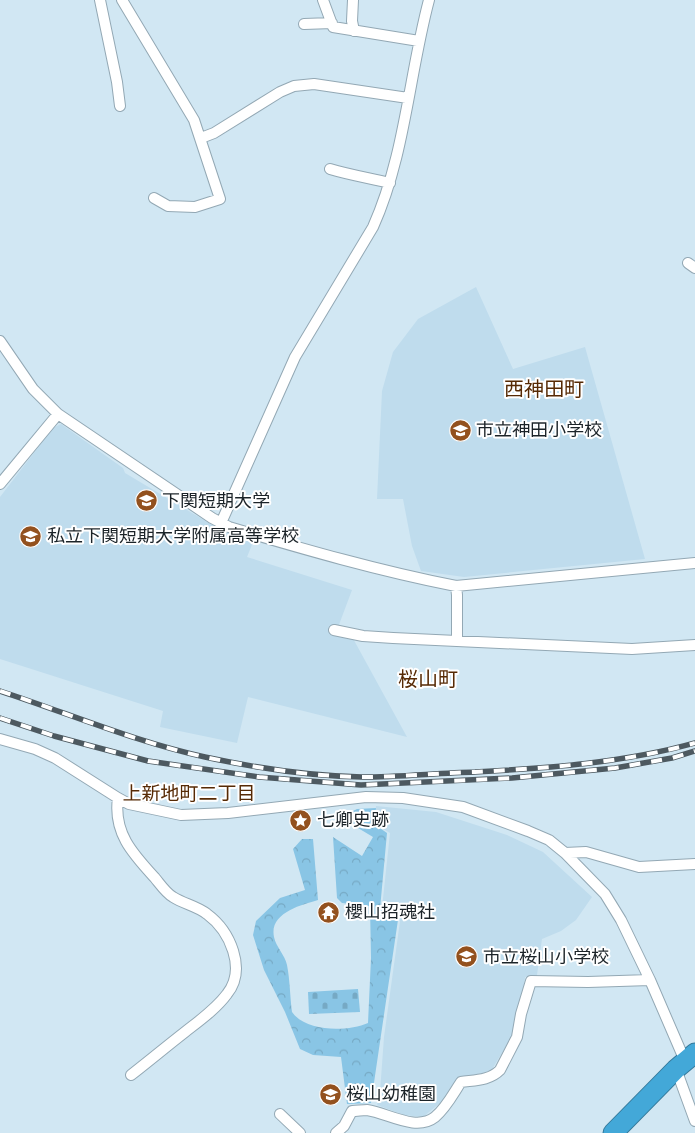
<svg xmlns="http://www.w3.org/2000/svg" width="695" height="1133" font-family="'Public Sans','Noto Sans JP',sans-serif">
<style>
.built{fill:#bfdced}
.forest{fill:url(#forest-crowns)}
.cemetery{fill:url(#cemetery-stones)}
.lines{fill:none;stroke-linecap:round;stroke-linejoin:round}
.street-casing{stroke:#93a8b4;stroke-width:12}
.highway-casing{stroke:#35799a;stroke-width:21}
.street{stroke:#fff;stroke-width:10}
.highway{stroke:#43a8d8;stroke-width:19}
.rail-casing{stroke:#4d5960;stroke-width:5.5}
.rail{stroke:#fff;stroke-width:4;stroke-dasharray:11;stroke-linecap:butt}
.labels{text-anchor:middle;stroke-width:4;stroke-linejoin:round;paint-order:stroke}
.poi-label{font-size:18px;fill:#1b2328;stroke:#fff;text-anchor:start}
.neighbourhood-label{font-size:19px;fill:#562a05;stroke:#fff}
.quarter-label{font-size:20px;fill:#562a05;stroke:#fff}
</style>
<defs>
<pattern id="forest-crowns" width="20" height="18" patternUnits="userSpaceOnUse" patternTransform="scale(1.25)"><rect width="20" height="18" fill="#89c5e5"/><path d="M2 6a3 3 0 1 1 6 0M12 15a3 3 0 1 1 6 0" fill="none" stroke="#76a9c4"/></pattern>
<pattern id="cemetery-stones" width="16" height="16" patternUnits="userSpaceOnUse" patternTransform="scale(1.25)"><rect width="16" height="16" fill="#89c5e5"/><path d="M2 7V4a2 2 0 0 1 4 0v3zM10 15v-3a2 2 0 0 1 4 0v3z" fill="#76a9c4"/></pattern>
</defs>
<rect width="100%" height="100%" fill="#d1e7f3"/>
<path class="built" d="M476 287 513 369 585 347 645 559 464 577 421 571 412 546 403 499H377L382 391 393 352 418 319Z
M61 424 123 468 125 473 224 532 253 542 247 557 352 590 337 630 350 633 407 737 248 697 237 743 160 727 163 711 0 659V497L53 428Z
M376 806 436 812 507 835 543 852 592 897 576 920 561 931 542 939 537 975 525 977 524 987 517 1010 514 1033 491 1071 460 1078 446 1098 423 1117 404 1115 377 1105 380 1092 384 1037 401 914 382 908 390 833 375 824Z"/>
<path class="forest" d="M376 808 374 824 387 833 380 909 399 913 371 1103 347 1104 341 1057 313 1055 300 1049 285 1012 264 970 253 935 256 921 280 898 305 890 293 849 302 839H313L318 900C301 905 269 913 274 937 276 947 285 955 287 965 290 980 290 997 292 1012 306 1032 347 1032 368 1023L371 958 370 906 342 903 337 898 333 837 362 856 373 837 348 822 347 814 357 809Z"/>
<path class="cemetery" d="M358 989 360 1012 309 1014 308 992Z"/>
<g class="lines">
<defs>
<path id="street" d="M100 0 117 82 120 106
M122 0 194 120 220 199 195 207 168 206 154 198
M323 0 333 27 419 41
M353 0 352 21 354 31
M304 24 332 23
M201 138 214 133 280 92 294 86 314 84 408 98
M330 169C350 175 369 178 390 183
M688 263 695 268
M0 341 33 389 58 414 212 518 229 527C303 549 379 571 456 586L695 563
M0 484 58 414
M221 523 295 357 373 227C405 156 409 75 429 0
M456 586 457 595V640
M334 630 363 636 393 638 632 649 695 645
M0 739 35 749 55 758 118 798 129 804 181 815 228 813 366 797 403 798 463 807 528 831 549 840 565 853 605 894 621 920 650 980 685 1061
M118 798C113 833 133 854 155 878 160 884 166 893 173 897 184 904 197 906 207 914 230 931 247 969 227 994 216 1009 199 1021 185 1032 167 1046 149 1061 131 1075
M565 853 586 852 639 867 695 864
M676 1069 695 1121
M280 1114 300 1133
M336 1133 344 1126 352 1111C357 1111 362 1110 367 1110 388 1113 416 1132 435 1117 446 1108 453 1094 461 1082 474 1080 489 1081 500 1070L517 1037 521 1014 531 981 588 982 650 980"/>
<path id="highway" d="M613 1133 676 1069 695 1053"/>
</defs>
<use href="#street" class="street-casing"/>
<use href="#highway" class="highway-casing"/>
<use href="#street" class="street"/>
<use href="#highway" class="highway"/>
<defs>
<path id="rail" d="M0 691C68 713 135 742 205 757 256 768 309 776 362 777 399 777 437 773 475 772 548 768 624 763 695 743
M0 718 54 736 148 761 259 777 361 785 512 778 615 768 672 758 695 751"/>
</defs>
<use href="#rail" class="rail-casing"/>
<use href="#rail" class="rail"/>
</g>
<defs>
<symbol id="school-disc" viewBox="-11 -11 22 22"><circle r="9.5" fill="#93511e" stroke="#fff"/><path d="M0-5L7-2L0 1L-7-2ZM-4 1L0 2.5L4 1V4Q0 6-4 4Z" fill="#fff"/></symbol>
<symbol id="university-disc" viewBox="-11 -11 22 22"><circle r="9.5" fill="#93511e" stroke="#fff"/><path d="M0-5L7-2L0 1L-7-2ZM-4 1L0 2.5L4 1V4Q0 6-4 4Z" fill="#fff"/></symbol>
<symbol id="sight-disc" viewBox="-11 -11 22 22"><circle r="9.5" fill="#93511e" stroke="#fff"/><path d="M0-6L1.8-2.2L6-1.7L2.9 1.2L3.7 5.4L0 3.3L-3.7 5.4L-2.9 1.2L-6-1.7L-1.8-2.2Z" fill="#fff"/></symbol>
<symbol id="temple-disc" viewBox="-11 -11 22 22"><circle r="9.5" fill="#93511e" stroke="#fff"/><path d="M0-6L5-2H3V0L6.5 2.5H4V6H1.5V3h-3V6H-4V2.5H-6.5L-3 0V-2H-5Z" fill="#fff"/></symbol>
</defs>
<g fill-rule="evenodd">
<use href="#school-disc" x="448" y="418" width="25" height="25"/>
<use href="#university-disc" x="134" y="488" width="25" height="25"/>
<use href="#school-disc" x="18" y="524" width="25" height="25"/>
<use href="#sight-disc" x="288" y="808" width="25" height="25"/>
<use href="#temple-disc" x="316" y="900" width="25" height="25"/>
<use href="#school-disc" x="454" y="944" width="25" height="25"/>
<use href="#school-disc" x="318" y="1082" width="25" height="25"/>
</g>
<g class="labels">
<g class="poi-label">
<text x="476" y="436">市立神田小学校</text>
<text x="162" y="507">下関短期大学</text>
<text x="47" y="542">私立下関短期大学附属高等学校</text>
<text x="317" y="826">七卿史跡</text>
<text x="345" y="918">櫻山招魂社</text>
<text x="483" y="963">市立桜山小学校</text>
<text x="346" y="1100">桜山幼稚園</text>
</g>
<g class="neighbourhood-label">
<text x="189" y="800">上新地町二丁目</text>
</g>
<g class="quarter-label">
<text x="544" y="396">西神田町</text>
<text x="428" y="686">桜山町</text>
</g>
</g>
</svg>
